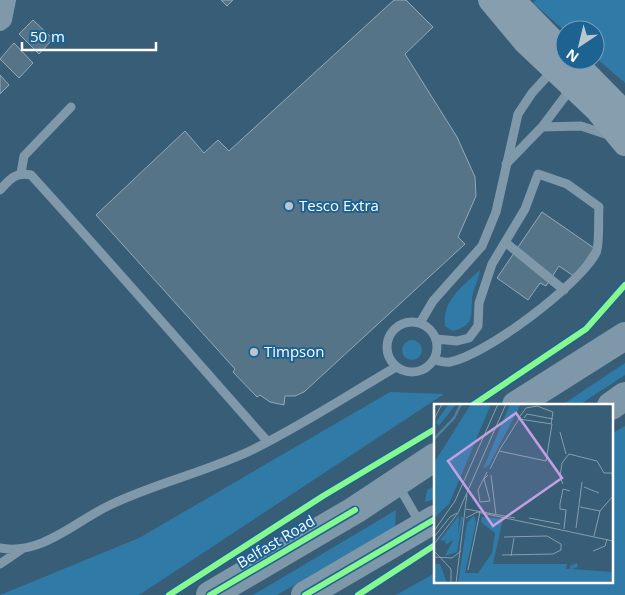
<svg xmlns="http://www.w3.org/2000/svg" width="625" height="595" font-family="'Open Sans',sans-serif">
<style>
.green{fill:#307aa8}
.building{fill:#557488;stroke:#94a9b8}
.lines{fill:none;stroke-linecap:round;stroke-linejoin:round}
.lane{stroke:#7f99aa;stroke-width:9}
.street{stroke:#7f99aa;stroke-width:16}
.secondary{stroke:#879eae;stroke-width:24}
.highway{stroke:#7f98a9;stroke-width:28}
.cycleway-casing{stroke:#1c6392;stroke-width:9}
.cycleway{stroke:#87f88f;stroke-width:6}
.poi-dot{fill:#b9c6cf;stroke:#1c6392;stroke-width:2}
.labels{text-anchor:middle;stroke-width:4;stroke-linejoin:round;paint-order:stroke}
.poi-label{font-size:15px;fill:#fff;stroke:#1c6392;text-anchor:start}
.street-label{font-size:15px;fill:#fff;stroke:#1c6392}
.inset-river{fill:none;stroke:#50809f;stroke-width:2.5}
.inset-road{fill:none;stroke:#879ead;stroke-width:1}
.view{fill:#c4a0e2;fill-opacity:0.15;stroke:#c4a0e2;stroke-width:2.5}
.inset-edge{fill:none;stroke:#fff;stroke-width:2.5}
</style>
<rect width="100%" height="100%" fill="#375d77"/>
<path class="green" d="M536 0H625V83L595 57V30L565 31 533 3Z
M480 270C479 278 475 286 473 293 469 314 478 324 453 331L445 326C442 300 462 287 480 270Z
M402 350a10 10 0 1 1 20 0a10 10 0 1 1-20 0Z
M625 363V375L579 405H562Z
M390 392 444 394 139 595H0L139 538Z
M625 426V595H396L435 573V581H611V434Z
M435 486V499L425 502 427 490Z
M396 510 395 528 277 595H253Z"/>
<path class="building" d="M221 0H233L227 6Z
M394 0H406L433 27 405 54 457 137 475 177 476 196 458 237 465 244 304 392 295 396H285L284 405 270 402 260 395 257 397 233 372 235 369 96 215 185 131 204 153 218 140 229 151Z
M33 20 53 39 39 54 19 34Z
M14 43 33 63 19 78 0 59Z
M0 75 9 85 0 94Z
M542 212 594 248 575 277 559 266 546 286 540 283 528 300 497 278Z"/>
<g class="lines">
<path class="lane" d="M542 127 581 126 608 135
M506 164 542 127 572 87
M21 173 24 156 71 107
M0 190C10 179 15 172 31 175 111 263 189 353 268 442
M505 242 564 290
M387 347a25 25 0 1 1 50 0a25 25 0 1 1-50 0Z
M420 323 433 301 482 246 496 212 518 114 532 93 552 71
M435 360C440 361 445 363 450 362 486 355 579 285 596 253 600 245 598 217 599 207L567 184 538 174 525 209 492 264 479 303 478 326 469 338 457 341 436 339
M398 485 421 525
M0 548C41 556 76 521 110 505 156 483 206 472 252 450 301 426 348 395 396 367
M0 564 22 549"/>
<path class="street" d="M0 23 4 20 8 0"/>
<path class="secondary" d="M490 0 525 42 597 110 625 144
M513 0 565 53
M573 60 625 113"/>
<path class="highway" d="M516 405 625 336
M611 406 625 396
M210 595 355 510 435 457
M305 595 435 519"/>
<defs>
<path id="cycleway" d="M473 405 586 329 625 285
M169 595 323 496 435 429
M210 595 355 510
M305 595 435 519
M358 595 435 545"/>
</defs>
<use href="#cycleway" class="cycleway-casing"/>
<use href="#cycleway" class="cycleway"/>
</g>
<g class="poi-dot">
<circle cx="289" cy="206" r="5"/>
<circle cx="254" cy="352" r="5"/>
</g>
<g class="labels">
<g class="poi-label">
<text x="299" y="211">Tesco Extra</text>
<text x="264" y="357">Timpson</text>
</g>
<g class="street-label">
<text transform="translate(276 542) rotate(-31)" y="5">Belfast Road</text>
</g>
</g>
<g transform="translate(434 404)">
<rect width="179" height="179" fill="#375d77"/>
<path d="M15 0H22L5 22 2 18ZM37 0H57L15 100 0 114V59ZM76 0H87L55 61 49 65ZM25 111 24 131 27 112 29 114 23 148 11 152 19 136 13 140 10 138 13 137 6 136ZM40 111 42 119 31 169H44L58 149 61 129 47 118 48 113 69 115 59 160H133L132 165H136V162L143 159 144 163 138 165 179 168V179H24L33 119ZM0 160H6L13 179H0Z" fill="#307aa8"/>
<path class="inset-river" d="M0 35 20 14 27 0"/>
<path class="inset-road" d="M90 14 93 10 119 15M0 15 8 0M84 15 92 4 103 2 119 8 117 20M126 28 132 50M56 65 66 45 85 15 118 20 112 57 65 47M53 68 44 86 46 98 56 97 50 75 54 71M57 71 62 111M129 80 126 73 128 59 135 50 163 57 170 69H178L179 76M150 83 165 89M146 103 166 107M32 105 81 114M32 114 43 108 179 137M95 114 126 120M142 124 148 78M130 125 132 106 126 105V100L129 85 136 87M0 127 21 97 64 0M160 132 166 107 179 92M0 133 16 113 23 109M0 140 24 109 72 0M0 147 17 165V179M159 147 171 142 173 135M68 151 119 150 127 146V140L113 132 70 133M77 152 80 134M0 153 18 154 27 147M34 166 46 108M22 179 33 90"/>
<path class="view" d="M82 9 128 74 59 122 14 57Z"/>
<rect width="179" height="179" class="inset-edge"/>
</g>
<g transform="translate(580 45) rotate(215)"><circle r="24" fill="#1c6392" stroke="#77a1be"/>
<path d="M0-4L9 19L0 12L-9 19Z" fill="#b9c6cf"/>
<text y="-8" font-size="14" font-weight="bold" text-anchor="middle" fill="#ffffff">N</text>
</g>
<path d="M22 42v8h134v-8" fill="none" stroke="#ffffff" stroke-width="2.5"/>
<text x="30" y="42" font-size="15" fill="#ffffff" stroke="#1c6392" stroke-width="4" paint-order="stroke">50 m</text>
</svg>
